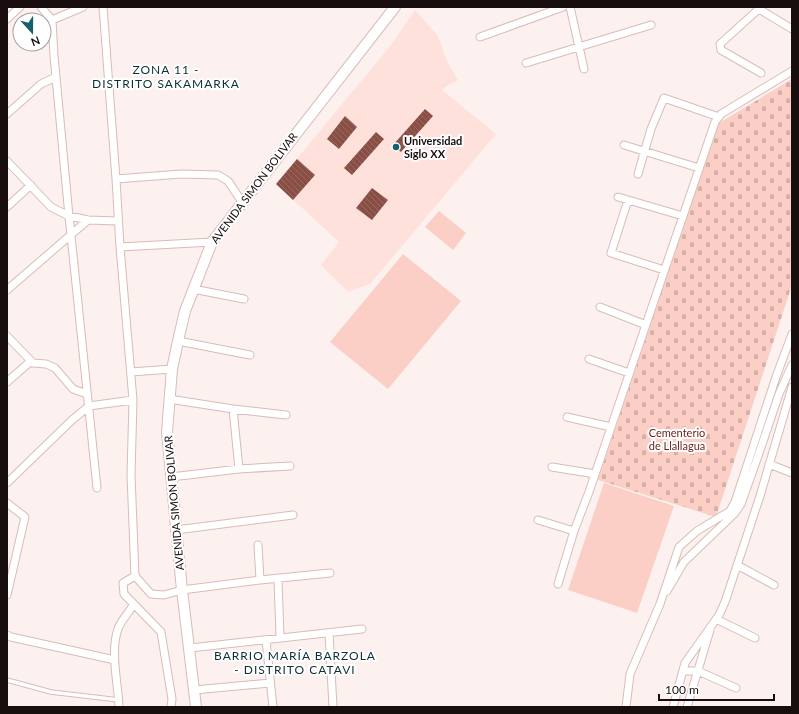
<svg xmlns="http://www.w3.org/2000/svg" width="799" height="714" font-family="Lato,sans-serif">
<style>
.built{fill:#ffe1dc}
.grass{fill:#fbcec6}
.cemetery{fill:url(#cemetery-stones)}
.building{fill:url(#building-back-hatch)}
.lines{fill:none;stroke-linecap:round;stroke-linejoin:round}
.lane-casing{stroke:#d8bcb7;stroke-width:5.5}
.street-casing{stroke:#d8bcb7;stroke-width:9}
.secondary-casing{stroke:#d8bcb7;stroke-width:12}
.lane{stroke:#fff;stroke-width:3.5}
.street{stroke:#fff;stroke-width:7}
.secondary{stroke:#fff;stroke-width:10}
.poi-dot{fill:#14606c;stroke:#fff;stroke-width:1.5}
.labels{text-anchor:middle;stroke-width:4;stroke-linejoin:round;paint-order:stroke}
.poi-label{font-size:11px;font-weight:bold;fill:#180e0d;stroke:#fff;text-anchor:start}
.street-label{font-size:11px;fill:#180e0d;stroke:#fff}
.park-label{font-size:11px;fill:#6b1e15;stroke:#fff}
.neighbourhood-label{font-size:12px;letter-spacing:1px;fill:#0d3035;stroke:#fff}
</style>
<defs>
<pattern id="cemetery-stones" width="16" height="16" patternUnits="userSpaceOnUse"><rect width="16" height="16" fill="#fbcec6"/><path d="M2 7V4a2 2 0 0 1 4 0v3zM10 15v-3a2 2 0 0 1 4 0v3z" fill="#d6b0a9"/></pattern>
<pattern id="building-back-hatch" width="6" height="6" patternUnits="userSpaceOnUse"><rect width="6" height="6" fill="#894f45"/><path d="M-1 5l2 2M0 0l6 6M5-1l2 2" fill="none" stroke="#956961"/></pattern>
</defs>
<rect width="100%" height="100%" fill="#fdf1ef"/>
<path class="built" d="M415 10 438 36 447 61 458 80 445 87 442 90 496 134 370 284 348 292 321 265 339 242 276 184 391 45Z"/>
<path class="grass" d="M439 211 466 233 453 250 425 227Z
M403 254 461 301 388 389 330 342Z
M604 483 674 506 637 613 568 590Z"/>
<path class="cemetery" d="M792 79V285L716 517 598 480 719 123Z"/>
<path class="building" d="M425 109 433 116 401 152 393 145Z
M345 116 357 127 339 149 327 139Z
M376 132 384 139 352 175 344 168Z
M297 159 315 175 293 200 276 184Z
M372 188 388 200 372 220 356 208Z"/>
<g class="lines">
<defs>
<path id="lane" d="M7 680 51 692 119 700"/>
<path id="street" d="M41 7 52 20 54 56 69 216 97 488
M103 7 116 179 120 247 133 400 131 475 135 576 151 594 164 595 182 590 260 580 330 573
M570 7 584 69
M761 7 720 44 721 50 761 73
M759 9 792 29
M7 19 20 7
M52 20 83 7
M480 37 563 7
M526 63 651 25
M7 114 41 84 56 77
M624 145 699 168
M7 161 51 207 69 216 88 220 118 221
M638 174 651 129 664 98 719 117
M116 179 181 174 218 175 228 181 242 202
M618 197 683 216
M628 200 611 253 664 270
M7 207 31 185
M120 247 212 242
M193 289 244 299
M7 290 88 220
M600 307 646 325
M7 336 33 363 46 364 55 368 73 389 87 394
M178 341 250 355
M589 359 629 373
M131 372 172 369
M7 382 31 361
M169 399 233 409 286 415
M233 409 239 469
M567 417 611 427
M769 464 792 473
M552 467 595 474
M171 477 239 469 290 466
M7 483 72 420 89 406 133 400
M7 503 25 517 7 595
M538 520 574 531
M176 530 293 515
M258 545 260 580
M737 565 774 585
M135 576 123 583 124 594 161 632 172 699 171 707
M278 579 280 638
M558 584 574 531 589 492 715 122 721 114 792 71
M667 591 684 562 735 513 741 504 757 459 779 394 792 365
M716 619 755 638
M329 633 333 707
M7 635 11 637 115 660
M266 640 273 707
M190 648 362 629
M683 671H698L736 688
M194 690 270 683
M119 707C118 683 110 651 118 629 121 620 129 613 133 605
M626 707 630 674 660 604 679 547 697 531 730 511 735 502 776 377 792 334
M673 707 685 663 719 615 725 602 760 496 792 387
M687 707 710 630"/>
<path id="secondary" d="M196 707 182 590 167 432 172 369 178 341 185 311 212 242 395 7"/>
</defs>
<use href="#lane" class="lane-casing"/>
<use href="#street" class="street-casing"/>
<use href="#secondary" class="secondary-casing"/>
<use href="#lane" class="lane"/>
<use href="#street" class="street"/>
<use href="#secondary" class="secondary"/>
</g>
<circle class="poi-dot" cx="396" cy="147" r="4"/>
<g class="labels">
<g class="poi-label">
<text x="404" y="145">Universidad<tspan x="404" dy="13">Siglo XX</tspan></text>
</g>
<g class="street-label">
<text transform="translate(254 188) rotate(-53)" y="4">AVENIDA SIMON BOLIVAR</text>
<text transform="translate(174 503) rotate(-95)" y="4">AVENIDA SIMON BOLIVAR</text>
</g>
<g class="park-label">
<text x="677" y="437">Cementerio<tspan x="677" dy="13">de Llallagua</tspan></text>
</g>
<g class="neighbourhood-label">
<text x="166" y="74">ZONA 11 -<tspan x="166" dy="14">DISTRITO SAKAMARKA</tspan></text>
<text x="295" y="660">BARRIO MARÍA BARZOLA<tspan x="295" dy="14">- DISTRITO CATAVI</tspan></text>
</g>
</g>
<rect width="799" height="714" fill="none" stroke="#180e0d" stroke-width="16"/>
<g transform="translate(32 32) rotate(159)"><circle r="19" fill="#ffffff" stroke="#a39f9e"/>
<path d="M0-3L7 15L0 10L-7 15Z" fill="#14606c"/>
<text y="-6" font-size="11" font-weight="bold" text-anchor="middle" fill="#180e0d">N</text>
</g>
<path d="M659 694v6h115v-6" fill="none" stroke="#180e0d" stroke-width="2"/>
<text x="665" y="694" font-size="12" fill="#180e0d" stroke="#ffffff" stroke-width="3" paint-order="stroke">100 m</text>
</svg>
